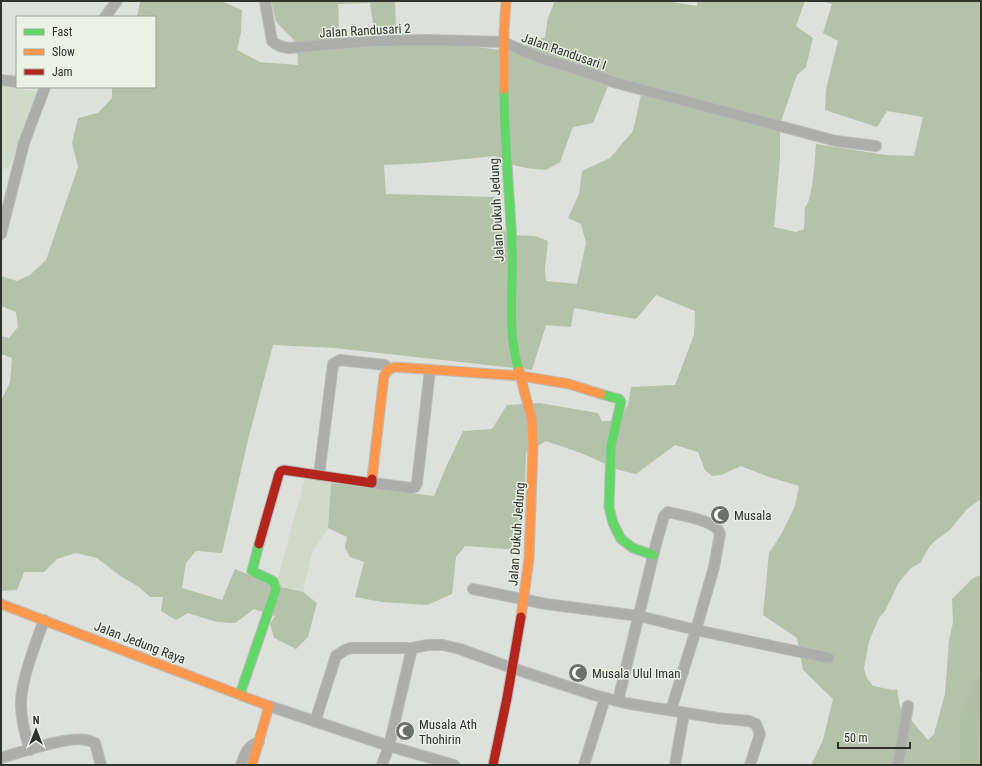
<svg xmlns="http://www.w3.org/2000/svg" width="982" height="766" font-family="'Roboto Condensed',sans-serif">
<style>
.green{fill:#d0dac9}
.forest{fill:#b3c2a8;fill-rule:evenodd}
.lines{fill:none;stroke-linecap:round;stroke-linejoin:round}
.river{stroke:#afc1a2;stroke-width:17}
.street-casing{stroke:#babcb9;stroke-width:12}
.fast-casing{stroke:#babcb9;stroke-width:11}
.slow-casing{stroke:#babcb9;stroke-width:11}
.jam-casing{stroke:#babcb9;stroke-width:11}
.street{stroke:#adaeac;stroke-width:10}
.fast{stroke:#63d668;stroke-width:9}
.slow{stroke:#ff974d;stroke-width:9}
.jam{stroke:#b3261e;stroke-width:9}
.labels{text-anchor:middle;stroke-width:3;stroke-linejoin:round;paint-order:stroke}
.street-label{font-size:13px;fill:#2f322d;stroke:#eaf1e5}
.poi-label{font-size:13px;fill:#2f322d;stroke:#eaf1e5;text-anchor:start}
</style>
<rect width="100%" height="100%" fill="#dde0db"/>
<path class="green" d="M1 86 39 92 9 168 1 169Z
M305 479 331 483 328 528 312 553 303 592 272 585 278 577Z"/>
<path class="forest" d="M139 1H221L242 10 241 32 237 50 260 62 298 65 297 43 276 22 271 1H395L396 29 374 30 370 3 338 4 340 48 453 44 517 52 532 41 545 37 548 18 555 1H666L697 6 698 1H805L796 26 813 38 806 67 797 75 780 124V158L774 227 796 232 804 229 805 207C813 201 815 156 816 144L886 155 914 156 923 117 887 111 877 127 825 110 826 89 838 41 823 33 832 4 821 1H981V499L967 509 950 530 936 540 930 546 920 563 911 568 899 582 885 611 879 618 869 641 864 669 867 678 873 686 893 690 897 689 900 707 928 740 934 734 945 694 949 641 953 622 952 599 972 579 981 575V765H811L823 740 833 699 803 670 797 638 763 615 769 553 782 533 795 506 799 486 769 477 741 466 721 475 712 476 705 470 698 452 675 445 636 474 619 470 581 453 546 441 526 453 525 486 519 550 465 546 456 557 452 594 427 605 382 602 355 597 364 562 350 557 345 548 347 537 328 528 331 483 434 496 447 465 463 431 492 429 507 405 540 403 598 413 602 421H619L628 405 631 387 675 385 694 335 695 311 656 295 636 319 574 308 571 327 546 325 532 370 335 348 273 345 248 440 222 553 196 551 186 563 182 588 222 600 235 569 272 585 303 592 317 603 308 637 296 649 274 638 270 624 275 616 254 609 235 623 217 622 188 613 176 620 161 611 163 597H150L139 587 122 577 97 558 76 553 57 559 44 572H24L17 590 1 591V401L10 382 12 358 1 354V336L9 338 18 327 16 312 1 306V276L17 281 30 275 46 260 78 167 72 143 78 118 98 113 112 98V87H155V17H137L140 2ZM608 86 641 95 633 131 610 158 582 171 579 194 568 218 581 224 586 243 577 284 546 281 545 269 548 241 535 236 508 235 500 226 495 197 386 194 384 165 425 163 495 156 513 165 526 168 546 170 560 162 573 127 593 123Z"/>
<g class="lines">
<path class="river" d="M969 765 968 722 981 685"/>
<defs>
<path id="street" d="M265 1 272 41C277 46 282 47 289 48L372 41 428 40 503 42 542 59 573 68 617 83 836 141 876 146
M105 17 117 1
M1 80 17 82
M1 234 24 143 45 87
M319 475 333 364 340 360 385 365 388 370
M372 483 412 488 415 487 417 483 430 370
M473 589 546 604 639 616 696 630 829 658
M618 701 656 544 664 516 668 512C680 515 718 521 720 534L714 567 696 630 671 710
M269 706 389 746 454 765
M315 722 336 656 345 650 351 648H412L428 645H443L460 649 512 668 594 695 625 703 717 718 749 721 756 724 760 734 750 765
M30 750C25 735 21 720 21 704 21 679 36 643 44 620
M1 758C22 752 66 736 86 740 89 740 92 742 95 743L101 765
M241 765C245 754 247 746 259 742
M382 765 389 746 412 648
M584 765 605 698
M675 765 684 713
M898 765 908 706"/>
<path id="fast" d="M504 89C504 141 510 194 512 247 514 290 506 327 519 371
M601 394 619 399 621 402 611 446 609 507 613 523 621 539 633 548 653 555
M240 694 276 589 273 581 252 571 259 544"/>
<path id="slow" d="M504 89V32L506 1
M519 371 532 420 533 448 529 559 521 617
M372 479 384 376 388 370 395 367 521 376 569 384 601 394
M1 604 269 706 252 765"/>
<path id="jam" d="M259 544 279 474 281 471 284 470 372 483V479
M493 765 507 698 521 617"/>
</defs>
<use href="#street" class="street-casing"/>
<use href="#fast" class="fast-casing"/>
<use href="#slow" class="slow-casing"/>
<use href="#jam" class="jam-casing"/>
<use href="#street" class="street"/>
<use href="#fast" class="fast"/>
<use href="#slow" class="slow"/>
<use href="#jam" class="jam"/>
</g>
<defs>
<symbol id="mosque-disc" viewBox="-11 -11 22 22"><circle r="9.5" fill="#6c6f6a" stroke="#eaf1e5"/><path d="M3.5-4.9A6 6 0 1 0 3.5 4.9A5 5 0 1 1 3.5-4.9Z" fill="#fff"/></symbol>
</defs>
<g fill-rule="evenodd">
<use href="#mosque-disc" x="709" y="504" width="22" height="22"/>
<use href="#mosque-disc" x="567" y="662" width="22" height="22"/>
<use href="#mosque-disc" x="394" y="720" width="22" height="22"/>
</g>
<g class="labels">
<g class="street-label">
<text transform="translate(365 30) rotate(-3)" y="5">Jalan Randusari 2</text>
<text transform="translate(564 51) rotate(19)" y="5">Jalan Randusari I</text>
<text transform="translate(496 210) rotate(-93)" y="5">Jalan Dukuh Jedung</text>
<text transform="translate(516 534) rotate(-86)" y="5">Jalan Dukuh Jedung</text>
<text transform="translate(140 642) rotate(21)" y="5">Jalan Jedung Raya</text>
</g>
<g class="poi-label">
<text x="734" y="520">Musala</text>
<text x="592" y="678">Musala Ulul Iman</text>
<text x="419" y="729">Musala Ath<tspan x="419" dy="15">Thohirin</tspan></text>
</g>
</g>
<rect width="982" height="766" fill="none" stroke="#2f322d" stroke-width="4"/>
<rect x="16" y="16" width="140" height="72" fill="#eaf1e5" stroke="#9fa59b"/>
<rect x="24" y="29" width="20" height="6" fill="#63d668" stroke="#9fa59b"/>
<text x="52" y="36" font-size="12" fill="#2f322d">Fast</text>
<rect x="24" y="49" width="20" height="6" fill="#ff974d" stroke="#9fa59b"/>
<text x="52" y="56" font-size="12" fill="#2f322d">Slow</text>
<rect x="24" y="69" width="20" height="6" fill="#b3261e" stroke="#9fa59b"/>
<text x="52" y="76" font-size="12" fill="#2f322d">Jam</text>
<g transform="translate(36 730)" stroke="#eaf1e5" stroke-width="3" paint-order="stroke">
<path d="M0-3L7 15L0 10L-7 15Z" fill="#2f322d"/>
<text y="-6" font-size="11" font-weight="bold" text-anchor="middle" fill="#2f322d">N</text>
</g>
<path d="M838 742v6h72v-6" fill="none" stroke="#2f322d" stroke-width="2"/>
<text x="844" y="742" font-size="12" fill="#2f322d" stroke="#eaf1e5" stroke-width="3" paint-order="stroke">50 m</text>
</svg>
